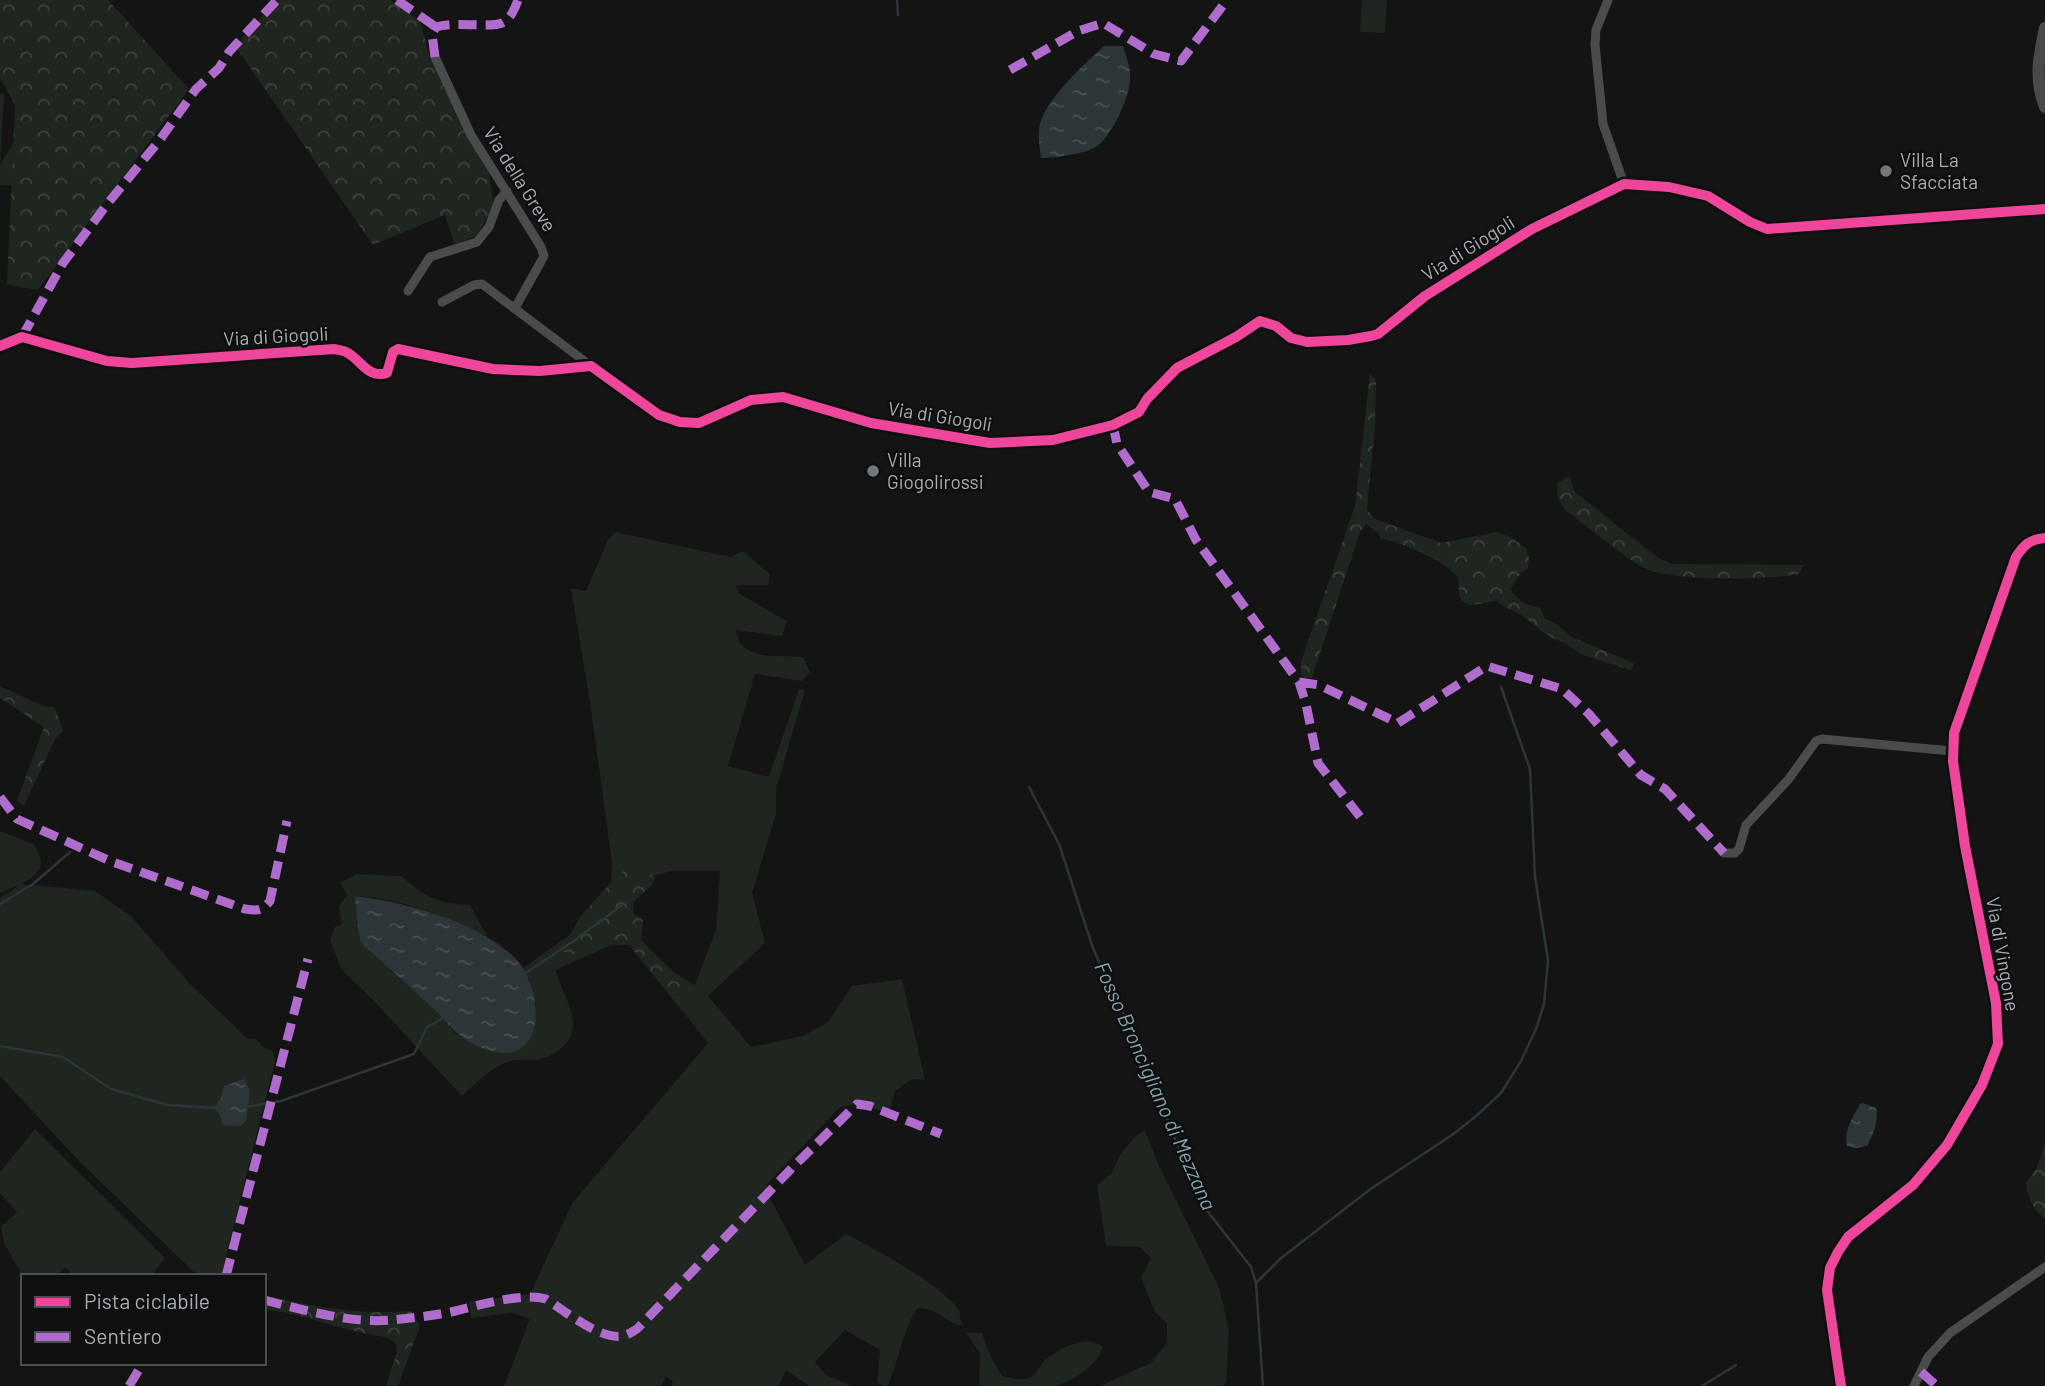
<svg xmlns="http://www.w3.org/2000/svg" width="2045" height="1386" font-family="Barlow,sans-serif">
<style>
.green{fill:#1f251f}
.forest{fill:url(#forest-crowns)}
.water{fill:url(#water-ripples)}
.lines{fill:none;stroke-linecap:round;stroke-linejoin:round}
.stream{stroke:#2c3639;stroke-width:2.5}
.minor{stroke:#494b4d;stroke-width:9}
.tertiary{stroke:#494b4d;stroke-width:10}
.secondary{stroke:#48494b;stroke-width:12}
.quiet{stroke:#b06ccc;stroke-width:9;stroke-dasharray:18 9;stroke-linecap:butt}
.cycleway-casing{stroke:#0f0f10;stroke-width:15}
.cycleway{stroke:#ed469a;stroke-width:10}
.poi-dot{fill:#73787d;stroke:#0f0f10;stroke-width:2.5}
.labels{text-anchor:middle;stroke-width:5;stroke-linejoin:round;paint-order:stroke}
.poi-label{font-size:19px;fill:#a6aeb5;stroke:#0f0f10;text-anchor:start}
.street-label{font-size:19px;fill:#a6aeb5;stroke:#0f0f10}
.water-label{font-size:21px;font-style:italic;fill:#7fa2ae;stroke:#0f0f10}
</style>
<defs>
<pattern id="forest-crowns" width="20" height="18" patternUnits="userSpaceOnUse" patternTransform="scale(1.75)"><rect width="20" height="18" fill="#1f251f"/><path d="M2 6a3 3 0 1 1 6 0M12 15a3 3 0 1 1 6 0" fill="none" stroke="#3d423d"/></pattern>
<pattern id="water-ripples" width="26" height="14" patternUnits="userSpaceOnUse" patternTransform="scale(1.75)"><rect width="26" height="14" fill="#2c3639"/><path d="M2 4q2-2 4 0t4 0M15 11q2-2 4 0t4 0" fill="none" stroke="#485153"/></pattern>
</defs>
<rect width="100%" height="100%" fill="#141415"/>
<path class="green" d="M1362 0H1387L1385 33 1360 32Z
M0 93 4 95 0 165 14 142 13 185H0Z
M615 532 731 557 743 551 770 574 768 585H735L740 594 787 621 782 636 736 630C741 662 778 655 803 657L810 672 802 681 755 674 728 766 769 777 799 689 805 690 776 789V814L752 893 765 943 708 996 751 1047 803 1036 828 1022 852 986 902 979 925 1080 912 1079 895 1091 889 1113 857 1104 840 1107 767 1184 770 1198 805 1265 846 1234C869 1246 948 1288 958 1310 960 1315 961 1322 962 1326 941 1321 941 1308 917 1308 903 1331 898 1360 888 1386H882L877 1382 880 1350 845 1330 815 1362 826 1375 852 1386H809L786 1370 779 1386H671L673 1381 666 1377 661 1386H504L530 1319 513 1313 471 1318 469 1302 530 1294 573 1202 708 1043 670 996 702 990 695 985 716 930 720 871H670L655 876 636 868H628L611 882 612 863 590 702 571 588 586 591 608 540Z
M0 831 34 844C36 849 41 856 41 861 42 879 13 887 0 893Z
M356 874 401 876 425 895 447 903 470 905 489 940C455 918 396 897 356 896L431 1006 456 1034 536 1006 530 980 522 969 558 943 567 955 593 953 556 970C560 990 574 1006 573 1026 573 1039 559 1053 547 1057 536 1062 521 1058 510 1061 491 1067 476 1083 462 1096L373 1000 342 970 330 941 335 927 342 925 339 906 347 895 340 883Z
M21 884 95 891 131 916 190 984 248 1039H256L262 1046 273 1051 275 1061 221 1276H198L80 1162 0 1076V898Z
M35 1129 165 1258 151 1276H74L65 1267 56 1276 23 1277 4 1243 1 1227 17 1212 0 1193V1172Z
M1145 1130 1158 1164 1219 1287 1229 1330 1226 1382 1223 1386H1100L1151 1363 1167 1343V1323L1155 1312 1141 1278 1151 1258 1140 1247 1106 1246 1097 1185 1112 1173 1120 1155 1134 1138Z
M966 1333H982L991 1357 1002 1376C1012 1378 1024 1382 1034 1375 1038 1372 1040 1365 1044 1361 1059 1349 1086 1333 1103 1347 1097 1366 1072 1383 1052 1386 1029 1386 1003 1386 979 1386L980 1353Z"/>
<path class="forest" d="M0 0H108L189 89 38 290 7 285 15 105 0 78Z
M276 0H390L420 21 429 54 489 172 494 207 477 235 455 245 445 215 373 245 235 46Z
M1370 374 1376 381 1375 426 1367 510 1375 519 1441 543 1496 532 1511 537 1526 548 1529 558 1528 568 1521 573 1510 589C1517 600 1527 606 1540 608L1545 619 1555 623 1572 637 1634 663 1631 671C1610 661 1581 660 1565 642 1549 641 1535 624 1521 615 1512 610 1504 607 1496 601 1487 602 1471 608 1464 602 1455 597 1461 585 1457 577 1450 563 1397 540 1381 539L1378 533 1366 524 1360 532 1312 678H1303L1301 672V662L1355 506Z
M1569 476 1575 492 1658 558 1673 564 1803 565 1799 574C1768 580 1670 582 1644 568 1619 554 1589 527 1565 510L1557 496 1558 483Z
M0 686 43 706 55 707 63 731 55 739 24 806 17 801 44 727 0 698Z
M627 868H636L655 876 652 885 633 902 634 914 643 920 641 940 676 974 703 990 670 996 629 945H611L593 953 567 955 558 943 570 935 580 917 611 882Z
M2045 1142V1219C2033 1209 2028 1199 2026 1183L2037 1168Z
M264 1295C313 1307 361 1315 411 1311L420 1326 398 1386H386L397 1351 395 1342C384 1335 375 1336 363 1333 330 1326 298 1313 264 1309Z"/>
<path class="water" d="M1104 46H1123C1126 56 1131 68 1130 78 1130 97 1111 139 1094 148 1083 154 1054 158 1041 158 1040 149 1038 139 1039 130 1042 101 1084 65 1104 46Z
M355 896C406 902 474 921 513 956 543 982 550 1066 492 1051 457 1042 449 1022 425 1001 409 986 394 972 378 958 374 954 365 948 362 943 357 934 357 907 355 896Z
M244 1079 250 1090 246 1121 240 1126 223 1125 220 1115 214 1108 221 1098 224 1086Z
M1863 1103 1876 1108C1879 1121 1873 1135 1867 1146L1856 1148 1847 1146C1843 1130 1853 1118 1860 1104Z"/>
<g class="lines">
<path class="stream" d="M897 0 898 15
M1029 787 1059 844 1093 948 1113 994 1144 1052 1158 1096 1188 1171 1205 1208 1251 1267 1256 1283 1263 1386
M0 904 33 884 70 852
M524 974 575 940 622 905
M0 1046 63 1057 111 1089 168 1105 214 1108
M246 1107 281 1101 414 1054 427 1027 445 1017
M1256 1283 1281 1258 1372 1188 1452 1135 1475 1117 1501 1093 1521 1061 1536 1029 1544 1004 1548 960 1535 877 1530 769 1501 687
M1702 1386 1736 1365"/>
<path class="minor" d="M1608 0 1596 30 1595 45 1603 124 1624 184
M435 57 471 135 541 247 544 256 515 308
M408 291 430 257 477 242 489 227 499 200 507 191
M442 302 474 285 482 284 591 366
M0 346 22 337 107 361 132 363 334 349C334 349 345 351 346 352 361 359 367 379 387 373L393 352 398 349 493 369 540 371 591 366 659 415 680 422 699 423 751 400 783 397 871 423 990 443 1053 440 1113 425 1139 412 1147 399 1177 368 1236 337 1260 321 1276 326 1291 338 1307 342 1348 340 1371 336 1378 334 1425 296 1532 229 1624 184 1669 187 1708 196 1750 222 1767 229 2045 209
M1724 853H1735L1739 849 1746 825 1788 780 1816 741 1822 739 1952 751
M1914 1386 1928 1357 1950 1333 2045 1267"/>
<path class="tertiary" d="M1841 1386 1827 1290 1830 1268 1838 1252 1848 1237 1913 1185 1947 1145 1982 1085 1998 1044 1996 1003 1965 846 1953 761 1954 733 2016 557C2024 545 2030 539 2045 538"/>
<path class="secondary" d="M2045 28C2039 56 2034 79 2045 107"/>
<path class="quiet" d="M397 0 436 27
M435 57 432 34 436 27C455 21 490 28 502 23 511 19 515 8 518 0
M1010 70 1078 31 1103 23 1154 54 1181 61 1227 0
M22 337 63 263 108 203 159 141 196 89 219 68 229 52 277 0
M1113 425 1117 444 1149 492 1175 499 1196 540 1299 682 1306 704 1318 763 1361 818
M1299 682 1319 685 1398 723 1487 666 1562 689 1589 714 1641 775 1665 789 1724 853
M0 797 17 819 110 861 245 909C258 911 262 911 270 901L287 821
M226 1276 308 959
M264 1300C303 1310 352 1324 392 1320 411 1318 431 1316 451 1312 478 1306 520 1292 546 1299 565 1311 600 1340 622 1336 628 1335 632 1332 637 1329L793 1167 857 1104 870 1106 941 1134
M1921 1372 1937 1386
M129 1386 143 1363"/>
<defs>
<path id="cycleway" d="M0 346 22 337 107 361 132 363 334 349C334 349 345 351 346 352 361 359 367 379 387 373L393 352 398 349 493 369 540 371 591 366 659 415 680 422 699 423 751 400 783 397 871 423 990 443 1053 440 1113 425 1139 412 1147 399 1177 368 1236 337 1260 321 1276 326 1291 338 1307 342 1348 340 1371 336 1378 334 1425 296 1532 229 1624 184 1669 187 1708 196 1750 222 1767 229 2045 209
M1841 1386 1827 1290 1830 1268 1838 1252 1848 1237 1913 1185 1947 1145 1982 1085 1998 1044 1996 1003 1965 846 1953 761 1954 733 2016 557C2024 545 2030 539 2045 538"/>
</defs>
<use href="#cycleway" class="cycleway-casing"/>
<use href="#cycleway" class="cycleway"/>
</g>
<g class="poi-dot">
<circle cx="1886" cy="171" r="7"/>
<circle cx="873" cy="471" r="7"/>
</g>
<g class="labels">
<g class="poi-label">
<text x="1900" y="167">Villa La<tspan x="1900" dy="22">Sfacciata</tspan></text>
<text x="887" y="467">Villa<tspan x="887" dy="22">Giogolirossi</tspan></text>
</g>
<g class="street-label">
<text transform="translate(520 179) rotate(58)" y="7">Via della Greve</text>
<text transform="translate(1468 248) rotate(-32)" y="7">Via di Giogoli</text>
<text transform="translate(276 336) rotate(-3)" y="7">Via di Giogoli</text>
<text transform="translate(940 416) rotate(9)" y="7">Via di Giogoli</text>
<text transform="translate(2003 954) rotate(80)" y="7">Via di Vingone</text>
</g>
<g class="water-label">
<text transform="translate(1155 1086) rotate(66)" y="7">Fosso Broncigliano di Mezzana</text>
</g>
</g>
<rect x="21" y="1274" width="245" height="91" fill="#0f0f10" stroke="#4b4f52" stroke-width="2"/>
<rect x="35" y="1297" width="35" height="10" fill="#ed469a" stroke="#4b4f52" stroke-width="2"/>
<text x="84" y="1309" font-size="21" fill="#a6aeb5">Pista ciclabile</text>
<rect x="35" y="1332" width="35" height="10" fill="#b06ccc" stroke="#4b4f52" stroke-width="2"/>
<text x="84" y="1344" font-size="21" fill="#a6aeb5">Sentiero</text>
</svg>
